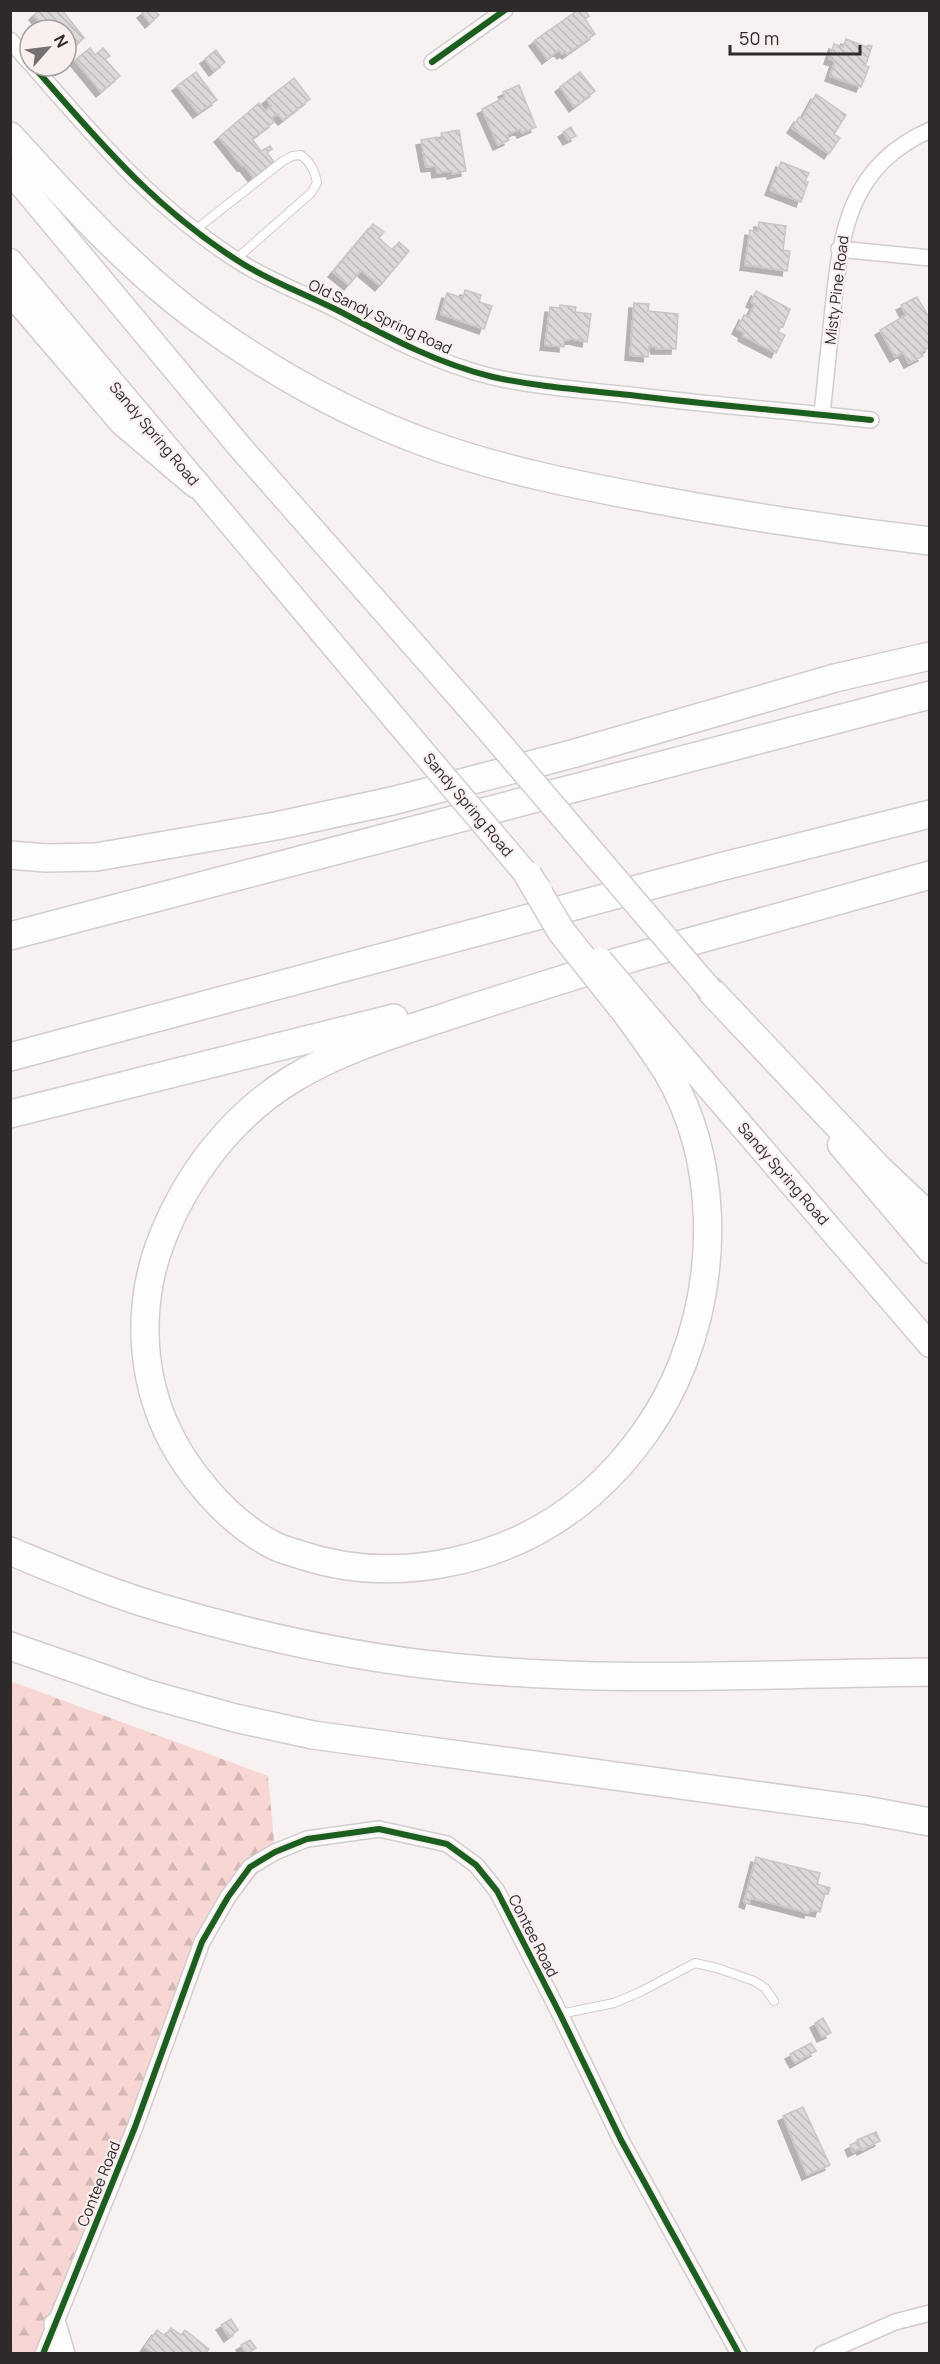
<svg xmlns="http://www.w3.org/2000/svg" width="940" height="2364" font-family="Manrope,sans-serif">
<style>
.forest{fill:url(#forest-firs)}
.building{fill:url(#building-back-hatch);stroke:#cac6c5;stroke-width:1.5;filter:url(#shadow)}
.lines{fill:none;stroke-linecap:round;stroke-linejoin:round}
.lane-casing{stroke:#d1cdcd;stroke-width:10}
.street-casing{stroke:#d1cdcd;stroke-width:18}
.secondary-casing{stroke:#d1cdcd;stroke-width:24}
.primary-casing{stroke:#d1cdcd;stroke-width:27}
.highway-casing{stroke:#d1cdcd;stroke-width:30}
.lane{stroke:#fefdfd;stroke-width:8}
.street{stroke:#fefdfd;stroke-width:15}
.secondary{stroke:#fefdfd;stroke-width:21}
.primary{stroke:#fefdfd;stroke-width:24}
.highway{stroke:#fefdfd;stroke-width:27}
.primary-bridge-casing{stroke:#d1cdcd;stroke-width:27;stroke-linecap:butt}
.highway-bridge-casing{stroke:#d1cdcd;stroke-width:30;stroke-linecap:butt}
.primary-bridge{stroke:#fefdfd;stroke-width:24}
.highway-bridge{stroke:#fefdfd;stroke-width:27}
.cycleway-casing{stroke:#f9efef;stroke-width:10}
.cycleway{stroke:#1b5e20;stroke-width:6}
.labels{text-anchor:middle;stroke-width:4.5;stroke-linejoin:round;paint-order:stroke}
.street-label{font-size:15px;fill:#2e2a2a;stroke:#f9efef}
</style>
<defs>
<pattern id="forest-firs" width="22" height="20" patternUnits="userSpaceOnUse" patternTransform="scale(1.5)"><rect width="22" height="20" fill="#f7d6d4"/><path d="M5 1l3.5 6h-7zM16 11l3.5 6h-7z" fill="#d4b8b6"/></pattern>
<pattern id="building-back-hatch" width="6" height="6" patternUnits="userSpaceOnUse" patternTransform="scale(1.5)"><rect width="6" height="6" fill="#dcd8d7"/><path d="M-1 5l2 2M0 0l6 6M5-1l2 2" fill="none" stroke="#bdbab9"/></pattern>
<filter id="shadow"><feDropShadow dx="-5" dy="5" stdDeviation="0" flood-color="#0004"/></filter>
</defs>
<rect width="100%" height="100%" fill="#f7f1f1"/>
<path class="forest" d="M10 1681 268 1776 275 1852 202 1942 42 2354 10 2353Z"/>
<path class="building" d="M39 10H62L84 38 66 54V30H47L34 15Z
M146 10H154L159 15 150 23 142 13Z
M578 10H585L589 16 585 19 595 34 567 54 565 52 562 54 559 50 547 59 534 41Z
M846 39 867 47 868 45 872 46 866 64 863 65 869 67 861 87 830 76 835 61 829 59 834 44 843 47Z
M90 48 95 55 103 48 110 56 105 59 120 76 101 92 75 60Z
M216 50 225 62 214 71 205 59Z
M196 72 217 100 198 113 177 86Z
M580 72 595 91 574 107 560 87Z
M294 78 310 99 283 120 278 114 271 118 274 122 252 139 261 151 270 146 272 149 267 153 274 162 254 178 244 165 242 166 219 137 259 103 265 111 271 106 267 99Z
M519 85 536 127 522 133 520 129 507 135 509 140 498 145 482 109 505 97 503 92Z
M816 94 846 115 834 134 840 138 829 154 792 128 799 117 802 119Z
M571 127 576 136 568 140 563 132Z
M459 130 466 171 452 174V171L437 173 436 166 426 167 421 140 437 137 438 140 442 139 441 133Z
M781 162 809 173 805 181 808 182 801 202 770 190Z
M759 222 786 226 783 250 790 251 787 271 745 265 750 230 758 231Z
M373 224 384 232 379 238 392 250 399 242 409 251 380 286 361 270 349 285 333 272Z
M465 290 481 295 479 302 492 306 484 329 441 314 447 293 463 298Z
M756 291 790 309 783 327 781 326 778 332 785 335 776 353 743 336 744 333 737 329 744 315 748 317 755 304 751 302Z
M917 297 930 319V347L921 352 923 356 909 363 903 352 895 357 880 330 906 315 901 305Z
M634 303 649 304 648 311 678 314 676 349H656V347L649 346 648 357 630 355Z
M560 305 576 307 575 312 591 314 587 342 573 339 564 340V347L545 345 550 307 560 308Z
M756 1857 820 1873 817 1884 830 1888 828 1894 825 1893 820 1912 810 1910 809 1913 751 1898 749 1904 744 1902Z
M823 2018 831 2033 822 2037 815 2023Z
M811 2043 816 2051 795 2063 790 2054Z
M803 2107 830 2165 807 2175 783 2116Z
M876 2132 880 2141 862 2150 857 2140Z
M858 2141 861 2148 853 2152 850 2145Z
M231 2319 238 2330 229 2337 221 2325Z
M171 2328 181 2335 185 2330 209 2349 205 2354H154L145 2347 157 2330 165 2336Z
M250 2340 256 2348 247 2354 241 2345Z"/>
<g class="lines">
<defs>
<path id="lane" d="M195 230 283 161 292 156 301 155C311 163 315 171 317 183L311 193 236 259
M560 2014 614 2003 640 1992 695 1963 717 1968 754 1981 765 1988 774 2001"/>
<path id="street" d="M10 40 30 63
M432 62 505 10
M33 66C99 142 156 210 243 264 274 283 308 295 341 312 390 338 439 364 493 377 538 387 584 390 630 395 710 405 790 411 871 420
M839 249 930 258
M822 414C826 379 829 344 833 309 841 231 849 166 930 130
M43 2354 135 2127 202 1942 228 1897 250 1867 275 1852 307 1839 379 1829 447 1844 476 1865 497 1891 560 2014 621 2140 739 2354
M822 2354 895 2322 930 2313"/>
<path id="secondary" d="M55 2324 64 2354"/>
<path id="primary" d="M10 171 240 447 479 719
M10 261 406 732
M643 1011 930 1345
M840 1145 930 1251"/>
<path id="highway" d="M10 136C70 202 129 268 201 321 270 371 349 415 429 444 501 470 577 485 652 499 744 516 836 530 930 541
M10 290 123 422 196 484
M10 855 46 858 96 857 276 826 392 801 572 754 835 678 930 656
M10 936 930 695
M617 962 930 875
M711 991 879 1169 930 1217
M627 1014C641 1033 655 1053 668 1073 718 1160 718 1271 683 1362 664 1412 630 1459 590 1494 513 1561 398 1587 301 1555 293 1552 283 1550 275 1546 227 1522 183 1469 163 1421 140 1365 139 1301 160 1244 185 1177 232 1115 294 1078 341 1050 393 1034 445 1017 508 996 571 977 635 957
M10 1057 720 867 930 814
M10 1114 394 1018
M10 1551C61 1572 112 1594 165 1609 254 1635 347 1656 441 1666 602 1684 767 1674 930 1672
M10 1646 148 1694 235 1718 313 1735 865 1810 930 1822"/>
</defs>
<use href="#lane" class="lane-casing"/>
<use href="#street" class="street-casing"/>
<use href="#secondary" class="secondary-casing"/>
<use href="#primary" class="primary-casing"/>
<use href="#highway" class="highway-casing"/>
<use href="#lane" class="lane"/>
<use href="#street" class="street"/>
<use href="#secondary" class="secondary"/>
<use href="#primary" class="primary"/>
<use href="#highway" class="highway"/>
<defs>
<path id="primary-bridge" d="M479 719 711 991
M406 732 540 890
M600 960 643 1011"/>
<path id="highway-bridge" d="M528 875 561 931 627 1014"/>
</defs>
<use href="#primary-bridge" class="primary-bridge-casing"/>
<use href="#highway-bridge" class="highway-bridge-casing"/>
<use href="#primary-bridge" class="primary-bridge"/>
<use href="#highway-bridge" class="highway-bridge"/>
<defs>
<path id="cycleway" d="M432 62 505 10
M33 66C99 142 156 210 243 264 274 283 308 295 341 312 390 338 439 364 493 377 538 387 584 390 630 395 710 405 790 411 871 420
M43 2354 135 2127 202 1942 228 1897 250 1867 275 1852 307 1839 379 1829 447 1844 476 1865 497 1891 560 2014 621 2140 739 2354"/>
</defs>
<use href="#cycleway" class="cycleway-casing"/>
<use href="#cycleway" class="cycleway"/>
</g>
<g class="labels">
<g class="street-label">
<text transform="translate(837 290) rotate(-83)" y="5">Misty Pine Road</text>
<text transform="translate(380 317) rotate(25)" y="5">Old Sandy Spring Road</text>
<text transform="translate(154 434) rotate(50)" y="5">Sandy Spring Road</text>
<text transform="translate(468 805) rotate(50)" y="5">Sandy Spring Road</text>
<text transform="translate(783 1174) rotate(49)" y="5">Sandy Spring Road</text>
<text transform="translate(533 1936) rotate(63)" y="5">Contee Road</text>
<text transform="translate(99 2184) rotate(-68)" y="5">Contee Road</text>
</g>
</g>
<rect width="940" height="2364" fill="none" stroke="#2e2a2a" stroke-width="24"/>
<g transform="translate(48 48) rotate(62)"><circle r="28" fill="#f9efef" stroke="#a8a0a0" stroke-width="1.5"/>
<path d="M0-4.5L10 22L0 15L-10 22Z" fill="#747070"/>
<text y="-9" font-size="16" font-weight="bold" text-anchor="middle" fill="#2e2a2a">N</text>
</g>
<path d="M730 45v9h130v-9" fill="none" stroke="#2e2a2a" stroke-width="3"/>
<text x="739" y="45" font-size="18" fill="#2e2a2a" stroke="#f9efef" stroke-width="4.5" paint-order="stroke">50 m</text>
</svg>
